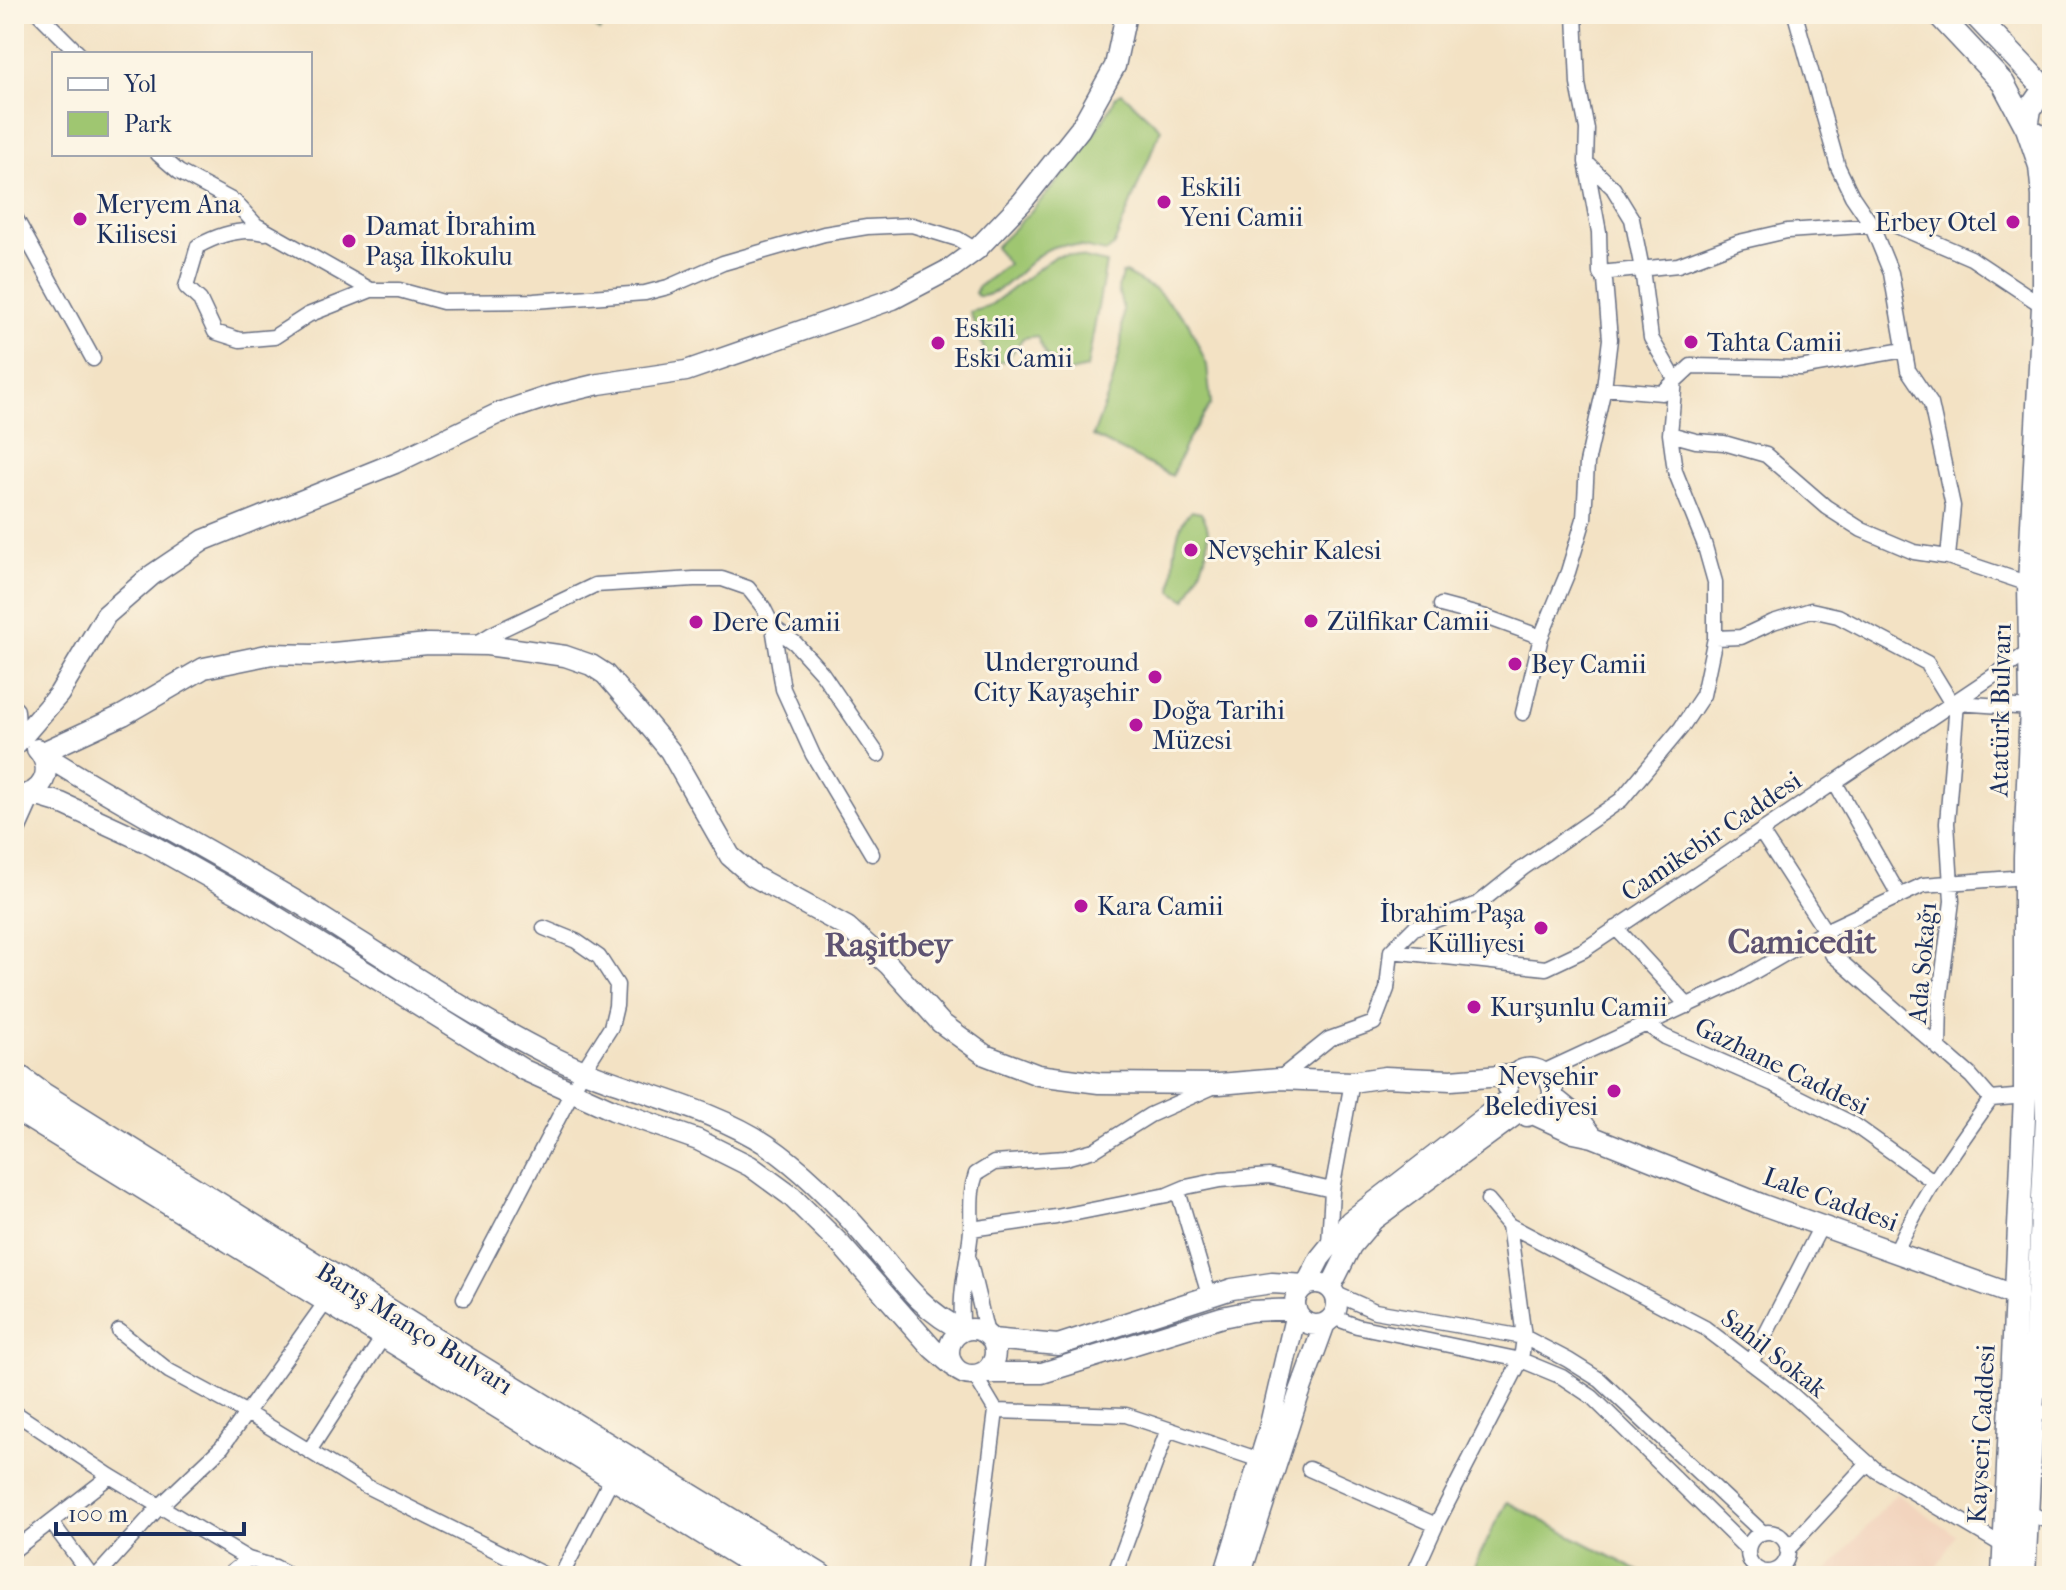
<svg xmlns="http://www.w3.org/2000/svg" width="2066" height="1590" font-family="'IM FELL French Canon',serif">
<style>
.built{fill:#f2d4be}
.green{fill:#9fc671;stroke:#5d7a68;stroke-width:2}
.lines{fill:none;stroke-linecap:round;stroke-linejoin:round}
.street-casing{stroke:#676e82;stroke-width:17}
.secondary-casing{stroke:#676e82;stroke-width:23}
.primary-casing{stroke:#676e82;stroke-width:25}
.highway-casing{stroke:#676e82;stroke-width:29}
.street{stroke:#fff;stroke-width:14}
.secondary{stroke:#fff;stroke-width:20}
.primary{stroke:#fff;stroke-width:22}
.highway{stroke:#fff;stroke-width:26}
.poi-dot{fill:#b5179e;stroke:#fcf5e5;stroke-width:3}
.labels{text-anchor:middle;stroke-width:6;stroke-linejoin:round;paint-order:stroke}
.poi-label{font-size:26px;fill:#1b2f5e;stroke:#fcf5e5;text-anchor:start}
.street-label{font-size:26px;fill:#1b2f5e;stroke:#fcf5e5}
.district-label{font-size:34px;font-weight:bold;fill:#5e5372;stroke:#fcf5e5}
</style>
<rect width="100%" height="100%" fill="#fcf5e5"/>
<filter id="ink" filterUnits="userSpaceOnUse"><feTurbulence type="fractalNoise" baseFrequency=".0125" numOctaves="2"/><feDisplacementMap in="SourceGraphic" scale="16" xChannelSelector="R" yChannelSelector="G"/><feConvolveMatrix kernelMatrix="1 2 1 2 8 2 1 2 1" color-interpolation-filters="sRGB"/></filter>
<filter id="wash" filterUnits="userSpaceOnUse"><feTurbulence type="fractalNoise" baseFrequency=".006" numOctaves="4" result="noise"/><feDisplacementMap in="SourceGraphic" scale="32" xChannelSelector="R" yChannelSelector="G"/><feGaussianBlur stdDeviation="1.8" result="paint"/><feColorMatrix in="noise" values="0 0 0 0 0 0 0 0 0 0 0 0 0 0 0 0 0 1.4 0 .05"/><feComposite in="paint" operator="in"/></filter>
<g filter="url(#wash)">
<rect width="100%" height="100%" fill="#f3e2c4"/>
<path class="built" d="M1896 1494 1955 1534 1932 1576H1823Z"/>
<path class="green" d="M581 14H613L599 31Z
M1122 93 1161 129 1113 247 1107 252C1093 250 1077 244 1063 245 1032 246 1007 299 978 296L975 293 978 287 1008 264 995 247C1041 203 1088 152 1117 95Z
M1068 254 1106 263 1087 368 1062 374 1045 354 1037 336 1023 338 1007 360 990 365 970 312 988 307 1055 256Z
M1125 273 1156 290 1188 322 1207 365 1211 404 1187 441 1172 476 1093 436 1112 384 1121 346 1123 309 1118 289 1122 274Z
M1191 511 1201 513C1220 540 1198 574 1186 600L1172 591C1175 566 1171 530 1191 511Z
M1507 1502 1648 1576H1469Z"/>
</g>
<g filter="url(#ink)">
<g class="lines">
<defs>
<path id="street" d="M39 14 79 54
M1795 14 1838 167 1852 196 1871 224 1891 273 1908 370 1931 404 1953 506 1948 557
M158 154 179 172 235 202 256 225 371 290H399L443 302 534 301 645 293 668 287 723 263 824 234 867 227 912 225 958 239 976 250
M14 215 93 359
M265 233C242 227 218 235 198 246L186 287 200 300 215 332 240 340 274 337 308 315 371 290
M1600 273 1678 265 1739 242 1787 231 1892 224 1971 258 2043 306
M1604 388 1662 393 1691 366 1800 368 1904 350
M1670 434 1696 441 1724 443 1766 455 1826 507 1862 530 1914 552 1948 557 2029 584
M1441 605 1486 617 1541 637
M773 627 783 689 813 755 872 854
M1715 638 1741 637 1773 622 1811 610 1838 616 1927 663 1949 699 1957 703 2031 708
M474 645 492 634 595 585 694 579H722L748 588 763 607 773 627 795 643 822 673 878 755
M1523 713 1541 637 1568 572 1584 519 1587 463 1604 388 1610 339 1605 281 1600 273 1599 232 1586 162 1587 129 1578 84 1575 14
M1835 783 1899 895
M1761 832 1825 931 1832 954 1971 1076 1991 1099
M1616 928 1688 1006
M1391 951 1546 968 1584 950 2029 652
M1647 1025 1665 1037 1773 1084 1853 1124 1933 1181
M1939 1049 1940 997 1952 901 1947 823 1957 703
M1543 1072 1733 984 1825 931 1923 885 2025 877
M1279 1079 1329 1039 1374 1023 1387 989 1391 951 1414 928 1478 904 1523 868 1621 800 1681 728 1703 695 1715 638V582L1704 543 1675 471 1670 434 1675 379 1651 338 1642 269 1632 219 1613 188 1586 162
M1991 1099 2025 1096
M1178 1191 1209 1295
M1488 1200 1509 1225 1705 1328 1788 1391 1877 1471 2009 1549
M971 1229 1056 1217 1167 1195 1186 1187 1220 1180 1269 1176 1332 1190
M1329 1244 1332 1190 1352 1082
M1895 1253C1921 1197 1955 1149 1991 1099
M969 1259 987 1334
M1334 1293 1375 1311 1524 1337 1568 1360 1600 1380 1763 1533
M464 1298 583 1071 611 1027 616 1006 617 985 599 957 576 941 544 928
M1332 1317 1357 1326 1521 1360 1562 1377 1592 1397 1748 1550
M963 1330C958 1291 968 1267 971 1230 972 1210 969 1193 976 1174L994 1163 1065 1158 1094 1150 1150 1115 1215 1086
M119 1331 169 1371 247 1413 366 1486 547 1576
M1751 1363 1821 1226
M2033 1410 2052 1415
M996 1411 1126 1415 1260 1460
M14 1412 110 1476 248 1559 275 1567 292 1576
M309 1451 385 1334
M1309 1469 1436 1525
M2027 1512 2052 1523
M52 1523 91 1576
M1748 1552a20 20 0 1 1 40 0a20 20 0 1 1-40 0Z
M14 1550 110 1476
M1787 1550 1868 1463
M97 1576 160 1506 222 1447 328 1299
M227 1576 248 1559
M561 1576 613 1476
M975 1576 996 1411 975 1376
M1114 1576 1168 1429
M1413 1576 1436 1525 1521 1360 1524 1337 1509 1225"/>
<path id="secondary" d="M14 711 16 744
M16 744 59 694 106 615 152 575 204 540 395 463 499 413 553 395 599 384 686 371 893 299 950 269 976 250 1022 202 1080 129 1115 66 1126 14
M41 753 123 715 204 668 272 654 312 655 428 644 487 645 565 656 591 665 605 674 637 711 670 751 730 856 753 876 847 927 889 965 941 1023 985 1055 1038 1075 1099 1083 1219 1084 1279 1079 1352 1082 1385 1077 1451 1080 1513 1075
M41 753C126 807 216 853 302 905 385 957 467 1014 555 1058 624 1092 703 1103 767 1145 805 1171 838 1205 868 1240 897 1274 922 1312 963 1330
M14 795C42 798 56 770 37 749
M14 832 31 794 61 803 148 843 251 901 524 1070 613 1110 698 1140 750 1166 791 1196 842 1246 932 1348 953 1366
M1507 1087C1517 1057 1555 1066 1553 1097L1579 1118 1593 1137
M1535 1115 1574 1133 1593 1137 1763 1205 2017 1296
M1527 1116 1543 1111 1553 1097
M1295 1304a21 21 0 1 1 42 0a21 21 0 1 1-42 0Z
M1330 1288 1351 1246 1373 1220 1518 1113
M949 1352a23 23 0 1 1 46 0a23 23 0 1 1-46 0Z
M992 1339 1058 1345 1232 1289 1272 1283 1306 1285 1320 1258 1350 1221 1507 1100
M983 1373H1042L1222 1317 1251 1311 1296 1309
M1224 1576 1268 1433 1296 1313
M1240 1576 1298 1397 1325 1323"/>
<path id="primary" d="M1938 14 2003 83 2027 128 2052 144
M1974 14 2052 96
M2003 1576 2025 1096V857L2031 708 2029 584 2043 306V196L2040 166 2027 128 2030 109 2044 89
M2024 1576 2047 1118 2045 591 2052 450"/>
<path id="highway" d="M14 1075 41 1095 417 1330 819 1576
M14 1106 776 1576"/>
</defs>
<use href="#street" class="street-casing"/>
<use href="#secondary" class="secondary-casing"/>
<use href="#primary" class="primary-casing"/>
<use href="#highway" class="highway-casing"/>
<use href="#street" class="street"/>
<use href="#secondary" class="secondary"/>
<use href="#primary" class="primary"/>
<use href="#highway" class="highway"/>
</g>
</g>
<g class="poi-dot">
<circle cx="1164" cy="202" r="8"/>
<circle cx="80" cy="219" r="8"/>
<circle cx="2013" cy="222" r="8"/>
<circle cx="349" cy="241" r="8"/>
<circle cx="1691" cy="342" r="8"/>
<circle cx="938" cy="343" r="8"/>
<circle cx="1191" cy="550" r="8"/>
<circle cx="1311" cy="621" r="8"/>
<circle cx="696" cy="622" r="8"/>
<circle cx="1515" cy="664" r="8"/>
<circle cx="1155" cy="677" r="8"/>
<circle cx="1136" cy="725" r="8"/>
<circle cx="1081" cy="906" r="8"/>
<circle cx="1541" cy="928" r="8"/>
<circle cx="1474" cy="1007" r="8"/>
<circle cx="1614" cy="1091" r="8"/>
</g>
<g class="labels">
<g class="poi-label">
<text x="1180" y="196">Eskili<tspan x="1180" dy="30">Yeni Camii</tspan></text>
<text x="96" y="213">Meryem Ana<tspan x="96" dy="30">Kilisesi</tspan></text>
<text x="1997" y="231" text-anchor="end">Erbey Otel</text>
<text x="365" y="235">Damat İbrahim<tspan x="365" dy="30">Paşa İlkokulu</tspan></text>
<text x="954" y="337">Eskili<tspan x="954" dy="30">Eski Camii</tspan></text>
<text x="1707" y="351">Tahta Camii</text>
<text x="1207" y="559">Nevşehir Kalesi</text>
<text x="1327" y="630">Zülfikar Camii</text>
<text x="712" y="631">Dere Camii</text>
<text x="1139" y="671" text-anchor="end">Underground<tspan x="1139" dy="30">City Kayaşehir</tspan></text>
<text x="1531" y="673">Bey Camii</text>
<text x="1152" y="719">Doğa Tarihi<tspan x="1152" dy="30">Müzesi</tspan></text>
<text x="1097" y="915">Kara Camii</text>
<text x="1525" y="922" text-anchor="end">İbrahim Paşa<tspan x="1525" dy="30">Külliyesi</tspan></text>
<text x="1490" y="1016">Kurşunlu Camii</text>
<text x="1598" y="1085" text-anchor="end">Nevşehir<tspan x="1598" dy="30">Belediyesi</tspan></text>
</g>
<g class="street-label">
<text transform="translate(2000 710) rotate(-89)" y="9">Atatürk Bulvarı</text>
<text transform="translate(1711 836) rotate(-34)" y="9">Camikebir Caddesi</text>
<text transform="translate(1922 963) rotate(-85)" y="9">Ada Sokağı</text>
<text transform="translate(1782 1066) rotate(26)" y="9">Gazhane Caddesi</text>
<text transform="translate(1831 1199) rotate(20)" y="9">Lale Caddesi</text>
<text transform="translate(415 1328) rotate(32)" y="9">Barış Manço Bulvarı</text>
<text transform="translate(1774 1353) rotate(38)" y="9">Sahil Sokak</text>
<text transform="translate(1981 1434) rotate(-87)" y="9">Kayseri Caddesi</text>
</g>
<g class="district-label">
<text x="1802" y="953">Camicedit</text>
<text x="888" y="956">Raşitbey</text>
</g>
</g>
<rect width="2066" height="1590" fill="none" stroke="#fcf5e5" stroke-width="48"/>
<rect x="52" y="52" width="260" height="104" fill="#fcf5e5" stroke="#a2a6af" stroke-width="2"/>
<rect x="68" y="78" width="40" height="12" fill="#ffffff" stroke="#a2a6af" stroke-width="2"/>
<text x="124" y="92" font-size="24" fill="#1b2f5e">Yol</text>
<rect x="68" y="112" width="40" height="24" fill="#9fc671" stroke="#a2a6af" stroke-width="2"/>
<text x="124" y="132" font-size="24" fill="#1b2f5e">Park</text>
<path d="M56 1522v12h188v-12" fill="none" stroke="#1b2f5e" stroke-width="4"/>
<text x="68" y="1522" font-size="24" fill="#1b2f5e" stroke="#fcf5e5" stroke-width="6" paint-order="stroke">100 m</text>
</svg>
